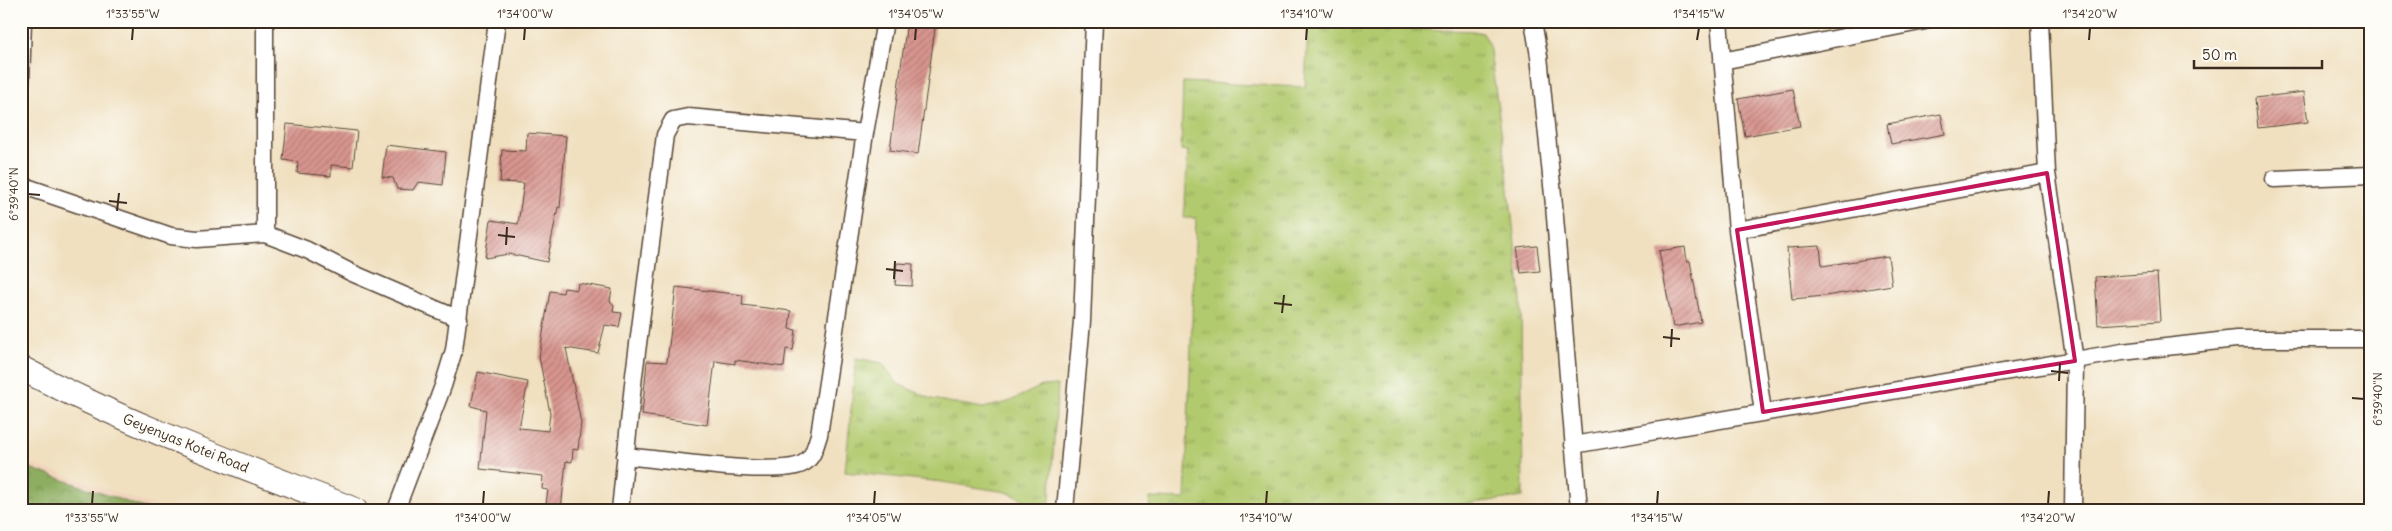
<svg xmlns="http://www.w3.org/2000/svg" width="2392" height="531" font-family="Delius,sans-serif">
<style>
.built{fill:#f1d5bd}
.grass{fill:url(#grass-tufts);stroke:#767a46}
.forest{fill:url(#forest-crowns);stroke:#646c40}
.building{fill:url(#building-hatch)}
.lines{fill:none;stroke-linecap:round;stroke-linejoin:round}
.street-casing{stroke:#564536;stroke-width:19}
.secondary-casing{stroke:#564536;stroke-width:26}
.street{stroke:#fff;stroke-width:16}
.secondary{stroke:#fff;stroke-width:24}
.marked{fill:none;stroke:#c2185b;stroke-width:4;stroke-linejoin:round}
.ticks{fill:none;stroke:#3b2a1e;stroke-width:2}
.labels{text-anchor:middle;stroke-width:4.5;stroke-linejoin:round;paint-order:stroke}
.street-label{font-size:14px;fill:#3b2a1e;stroke:#fdfcf7}
.neatline{fill:none;stroke:#3b2a1e;stroke-width:2}
.ticks-label{font-size:12px;text-anchor:middle;fill:#3b2a1e}
</style>
<defs>
<pattern id="grass-tufts" width="24" height="20" patternUnits="userSpaceOnUse" patternTransform="scale(1.25)"><rect width="24" height="20" fill="#b2ca6e"/><path d="M3 7l-1-3M5 7V3M7 7l1-3M15 17l-1-3M17 17v-4M19 17l1-3" fill="none" stroke="#92a45a"/></pattern>
<pattern id="forest-crowns" width="20" height="18" patternUnits="userSpaceOnUse" patternTransform="scale(1.25)"><rect width="20" height="18" fill="#8dae61"/><path d="M2 6a3 3 0 1 1 6 0M12 15a3 3 0 1 1 6 0" fill="none" stroke="#748e4f"/></pattern>
<pattern id="building-hatch" width="6" height="6" patternUnits="userSpaceOnUse" patternTransform="scale(1.25)"><rect width="6" height="6" fill="#d8958f"/><path d="M-1 1l2-2M0 6l6-6M5 7l2-2" fill="none" stroke="#b07a74"/></pattern>
</defs>
<rect width="100%" height="100%" fill="#fdfcf7"/>
<filter id="ink" filterUnits="userSpaceOnUse"><feTurbulence type="fractalNoise" baseFrequency=".02" numOctaves="2"/><feDisplacementMap in="SourceGraphic" scale="10" xChannelSelector="R" yChannelSelector="G"/><feConvolveMatrix kernelMatrix="1 2 1 2 8 2 1 2 1" color-interpolation-filters="sRGB"/></filter>
<filter id="wash" filterUnits="userSpaceOnUse"><feTurbulence type="fractalNoise" baseFrequency=".0096" numOctaves="4" result="noise"/><feDisplacementMap in="SourceGraphic" scale="20" xChannelSelector="R" yChannelSelector="G"/><feGaussianBlur stdDeviation="1.12" result="paint"/><feColorMatrix in="noise" values="0 0 0 0 0 0 0 0 0 0 0 0 0 0 0 0 0 1.4 0 .05"/><feComposite in="paint" operator="in"/></filter>
<g filter="url(#wash)">
<rect width="100%" height="100%" fill="#f0e0c0"/>
<path class="built" d="M21 460 167 510H21Z"/>
<path class="grass" d="M1308 25 1474 31 1483 33 1489 44 1508 180 1521 299 1523 497 1413 510H1149L1150 498 1185 499 1196 218H1184L1188 151 1181 150 1183 82 1305 87Z
M856 358 882 363 898 384 932 399 983 408 1008 402 1042 386 1058 385 1049 510 1006 492 942 482 845 472Z"/>
<path class="forest" d="M21 465 150 510H21Z"/>
<g id="blocks">
<path class="building" d="M907 21H936L918 154 890 150Z
M1793 89 1800 126 1745 136 1738 99Z
M2304 92 2308 122 2258 128 2255 98Z
M1941 114 1945 134 1891 144 1887 124Z
M287 124 357 131 353 167 331 165V176L297 173 298 162 283 160Z
M527 133 566 136 560 208 558 207 547 262 509 254 485 258 491 220 518 224 524 183 500 182 502 150 526 151Z
M386 145 446 152 443 185 418 182 413 190 397 189 393 178 382 177Z
M1537 246 1540 271 1521 273 1517 248Z
M1820 246 1822 266 1888 256 1892 285 1825 296 1792 299 1787 248Z
M1685 247 1687 261H1690L1701 322 1673 327 1659 251Z
M897 263 913 264 912 286 895 285Z
M2157 273 2160 321 2098 325 2095 277Z
M578 283 612 289 610 301 614 305 613 312 622 313 619 327 605 325 598 353 566 348 581 423 578 450 573 449 572 462 566 461 561 510H545L548 490 542 489 543 476 480 469 486 410 471 406 478 372 528 382 519 428 548 431 550 413 539 357 550 291 563 293 564 288 577 290Z
M676 287 743 295 742 305 791 311 789 329 796 330 793 350 786 349 784 367 735 360V364L715 361 707 425 642 415 647 361 667 362Z"/>
</g>
</g>
<g filter="url(#ink)">
<use href="#blocks" fill-opacity="0" stroke="#564536" stroke-width="1"/>
<g class="lines">
<defs>
<path id="street" d="M265 21V234
M1533 21 1539 56 1554 205 1579 510
M1719 21 1737 230 1763 412
M2040 21 2047 173 2075 361 2073 510
M1722 61 1925 21
M21 82 23 21
M2274 179 2371 175
M21 185 171 236 197 239 265 234 307 250 352 273 459 319
M1737 230 2047 173
M1573 445 2122 352 2236 339H2371
M625 456C660 459 775 477 802 464 813 459 815 447 819 435L865 133 885 21
M396 510 443 386 454 350 497 21
M620 510 634 375 665 135 673 120 688 117 865 133
M1065 510 1082 321 1094 21"/>
<path id="secondary" d="M21 368C128 425 243 466 355 510"/>
</defs>
<use href="#street" class="street-casing"/>
<use href="#secondary" class="secondary-casing"/>
<use href="#street" class="street"/>
<use href="#secondary" class="secondary"/>
</g>
</g>
<path class="marked" d="M2047 173 2075 361 1763 412 1737 230Z"/>
<path class="ticks" d="M132 40 133 28M524 40 525 28M915 40 916 28M1306 40 1307 28M1697 40 1699 28M2089 40 2090 28M28 194 40 195M109 201 127 203M117 211 119 193M498 235 515 237M506 245 507 227M886 269 903 271M894 279 895 261M1274 303 1292 305M1282 313 1284 295M1663 337 1680 339M1671 347 1672 329M2051 371 2068 373M2059 381 2060 363M2352 398 2364 399M92 504 93 491M483 504 484 491M874 504 875 491M1266 504 1267 491M1657 504 1658 491M2048 504 2049 491"/>
<g class="labels">
<g class="street-label">
<text transform="translate(186 443) rotate(22)" y="5">Geyenyas Kotei Road</text>
</g>
</g>
<rect width="2392" height="531" fill="none" stroke="#fdfcf7" stroke-width="55"/>
<path d="M2194 60v8h128v-8" fill="none" stroke="#3b2a1e" stroke-width="2.5"/>
<text x="2202" y="60" font-size="15" fill="#3b2a1e" stroke="#fdfcf7" stroke-width="4" paint-order="stroke">50 m</text>
<rect x="28" y="28" width="2336" height="476" class="neatline"/>
<g class="ticks-label">
<text x="133" y="18">1°33'55"W</text>
<text x="525" y="18">1°34'00"W</text>
<text x="916" y="18">1°34'05"W</text>
<text x="1307" y="18">1°34'10"W</text>
<text x="1699" y="18">1°34'15"W</text>
<text x="2090" y="18">1°34'20"W</text>
<text transform="translate(14 194) rotate(-90)" y="4">6°39'40"N</text>
<text transform="translate(2378 399) rotate(-90)" y="4">6°39'40"N</text>
<text x="92" y="522">1°33'55"W</text>
<text x="483" y="522">1°34'00"W</text>
<text x="874" y="522">1°34'05"W</text>
<text x="1266" y="522">1°34'10"W</text>
<text x="1657" y="522">1°34'15"W</text>
<text x="2048" y="522">1°34'20"W</text>
</g>
</svg>
